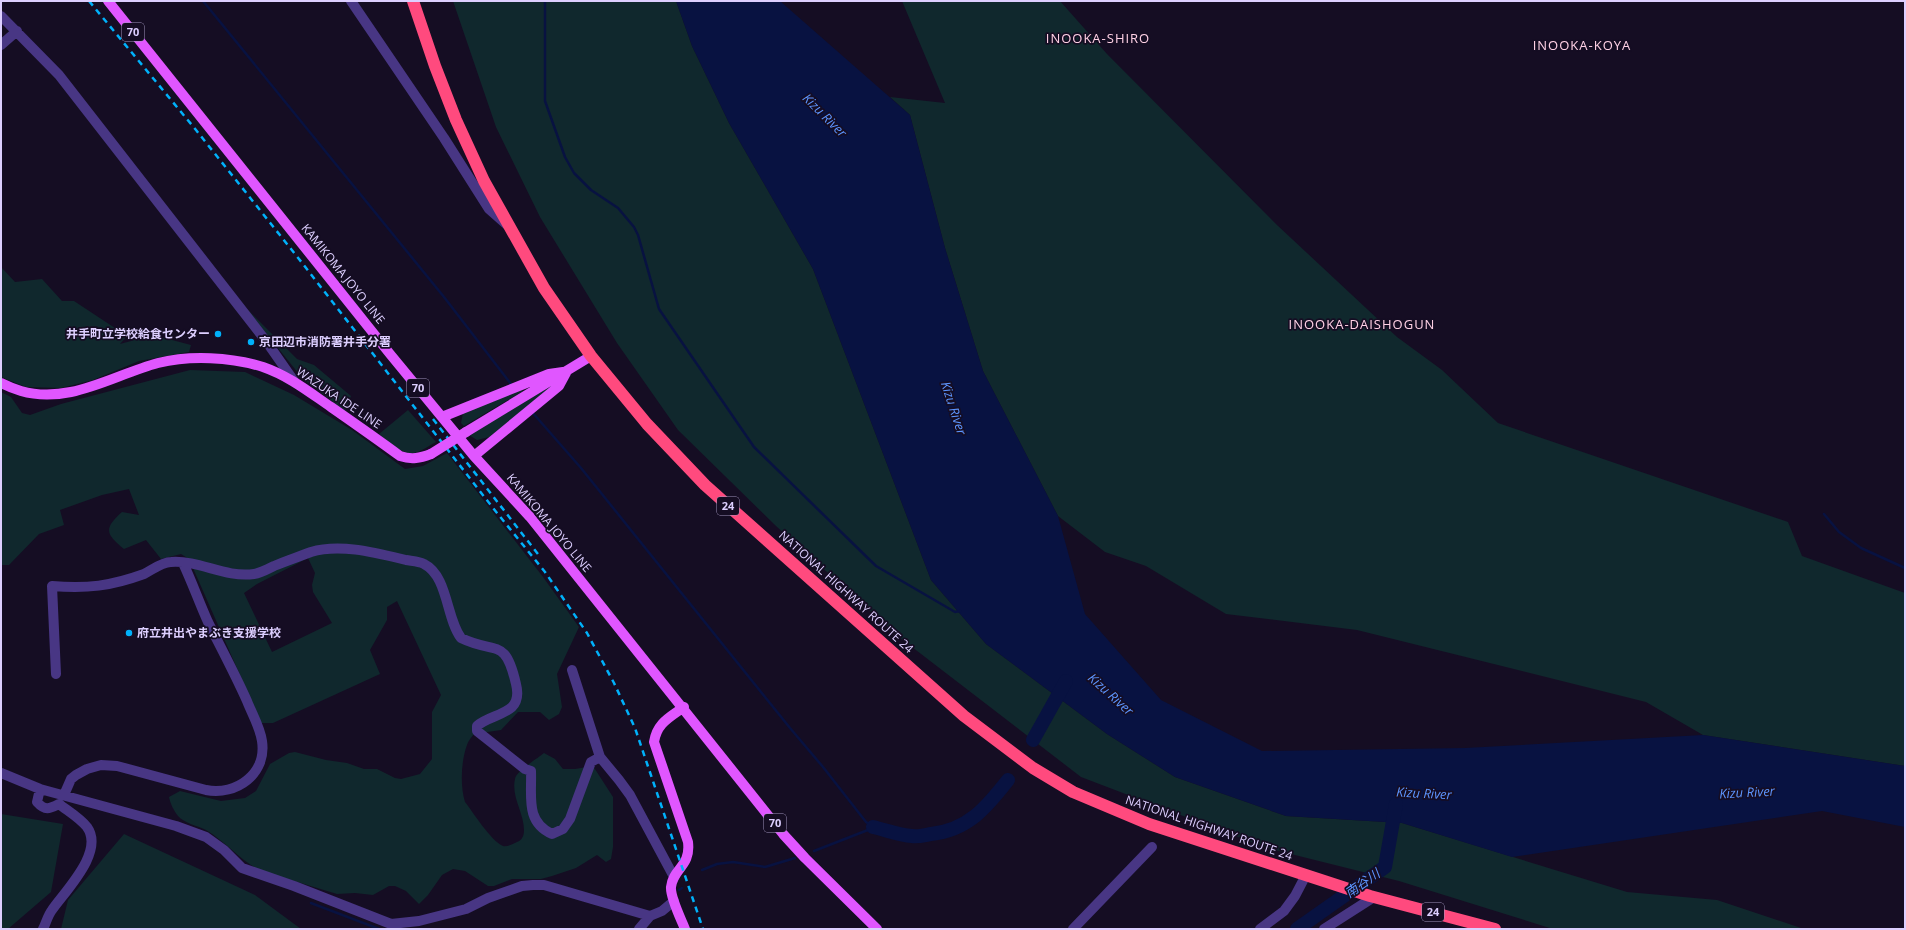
<svg xmlns="http://www.w3.org/2000/svg" width="1906" height="930" font-family="'Open Sans','Noto Sans JP',sans-serif">
<style>
.green{fill:#10282d;fill-rule:evenodd}
.water{fill:#081241}
.lines{fill:none;stroke-linecap:round;stroke-linejoin:round}
.stream{stroke:#081241;stroke-width:2.5}
.river{stroke:#081241;stroke-width:14}
.minor{stroke:#483684;stroke-width:10}
.major{stroke:#e056ff;stroke-width:10}
.highway{stroke:#ff4a7e;stroke-width:12}
.rail{stroke:#00b1fa;stroke-width:2.5;stroke-dasharray:6 5;stroke-linecap:butt}
.major-bridge{stroke:#e056ff;stroke-width:10}
.poi-dot{fill:#00b1fa;stroke:#150d23;stroke-width:1.5}
.labels{text-anchor:middle;stroke-width:3.5;stroke-linejoin:round;paint-order:stroke}
.shield{fill:#150d23;stroke:#a195bd;stroke-width:1}
.shield-label{font-size:11px;font-weight:bold;fill:#ddcfff}
.street-label{font-size:12px;fill:#ddcfff;stroke:#150d23}
.poi-label{font-size:12px;font-weight:bold;fill:#ddcfff;stroke:#150d23;text-anchor:start}
.neighbourhood-label{font-size:13px;letter-spacing:1px;fill:#ffd1e5;stroke:#150d23}
.water-label{font-size:13px;font-style:italic;fill:#5d95ff;stroke:#150d23}
</style>
<rect width="100%" height="100%" fill="#150d23"/>
<path class="green" d="M453 1H676L692 46 729 123 813 269 931 580 986 644 1107 734 1175 777 1286 816 1402 823 1627 892 1717 900 1804 929H1553L1399 881 1267 848 1081 777 899 637 776 526 678 430 617 343 540 217 496 127Z
M902 1H1060L1107 54 1277 225 1397 337 1442 370 1498 423 1788 522 1802 556 1905 593V766L1703 735 1646 702 1357 630 1226 614 1146 566 1105 552 1058 516 983 371 945 248 910 115 890 97 945 103Z
M1 267 15 282 42 279 62 301H74L127 336 120 344 153 335 191 345 189 352 139 361 93 380 61 388 26 387 1 377Z
M245 307 297 359 314 365 351 396 345 411 303 379Z
M190 370 245 372 294 395 352 430 405 469 423 466 447 453 543 577 579 627 557 674 562 707 559 714 549 720 540 712H518L501 730 474 734C471 738 468 741 467 745 461 761 460 786 465 802 473 812 491 841 503 846 507 847 513 844 517 842 522 840 524 836 524 830 524 813 511 797 515 779 516 771 537 759 544 753L555 759 563 769H575L593 766 613 797V847L611 859 606 862 597 855 576 868 552 876 541 879H512L494 886H488L465 871 453 869 442 875 428 895 419 904 406 891 395 886H389L373 895 355 893 337 894 261 871C241 861 226 842 206 830 198 826 184 823 178 816 174 811 170 803 169 797L180 791 221 801 245 798 256 791 270 764 289 753 295 752 326 760 347 763 364 769H377L395 778 401 779 420 774 432 759V712L441 695 397 601 387 607V620L370 650 380 674 273 723H261L189 559 181 554 161 559 146 540 124 549C106 534 103 529 122 512L139 515 129 489 102 495 60 510 64 525 39 534 9 565H1V392L11 397 22 413 30 415 61 404ZM308 558 315 573 312 585 313 592 332 623 272 652 244 593 257 584Z
M551 386 552 388 489 437 477 440 469 435Z
M520 388 523 391 464 426 461 423 463 413Z
M408 410 436 442C430 445 421 452 414 453 402 455 388 441 379 434Z
M1 814 63 824 51 892 8 929H1Z
M124 834 255 895 301 929H61L68 900Z"/>
<path class="water" d="M676 1H780L910 115 945 248 983 371 1058 516 1085 614 1161 700 1262 751 1465 748 1703 735 1905 766V827L1822 811 1512 857 1402 823 1286 816 1175 777 1107 734 986 644 931 580 813 269 729 123 692 46Z"/>
<g class="lines">
<path class="stream" d="M203 1 444 297 511 384
M545 1V101L565 157 574 173 591 190 618 208 634 227 638 235 659 309 754 447 876 566 955 612 960 611
M532 412 581 468 790 728 823 767 866 822 873 827
M1824 514 1839 532 1861 548 1905 568
M814 851 873 828
M702 870 717 864 733 862 765 867 795 858
M679 890 682 888
M311 903 379 929"/>
<path class="river" d="M1033 740 1066 681
M873 827C886 830 899 835 912 836 918 837 925 835 931 834 968 830 986 808 1008 780
M1297 929 1385 867 1396 804"/>
<path class="minor" d="M351 1 444 138 489 209 506 224
M1 16 59 75 266 341 294 381
M1 45 17 31
M572 670 600 757 619 780 630 795 674 877
M56 674 52 586C87 589 111 586 144 574 152 570 162 562 171 562 200 560 224 578 254 574 261 573 268 569 274 566 286 561 298 557 311 552 340 543 377 553 406 560 411 561 419 561 424 564 448 576 446 618 461 638 496 655 505 636 516 684 518 692 518 701 512 707 502 716 487 717 477 726V731L525 769 531 771C532 796 525 822 552 834L563 829 570 819 591 762 600 757
M1 773 40 789 176 826 206 837 224 850 242 868 294 886 391 924 419 921 466 909 488 898 522 886 533 885H544L650 916 662 911 674 901
M40 789 37 802C45 811 49 809 59 804 68 811 80 818 87 827 105 852 65 891 52 910 48 915 46 923 43 929
M64 795 71 779 76 775 87 769 101 765 117 766 206 790C236 796 267 774 262 741 260 727 252 714 247 701 235 674 221 648 208 622 199 602 192 582 183 563
M639 929 650 916
M1073 929 1152 847
M1260 929 1284 911 1295 896 1306 875
M1324 929 1374 897"/>
<path class="major" d="M108 1 390 354 474 456 530 517 783 834 805 858 877 929
M1 383C7 386 14 389 21 391 69 405 113 375 158 363 190 355 231 357 263 367 289 376 309 392 331 407 354 423 377 439 400 456 412 460 420 458 431 454
M442 417 549 374 563 372
M466 432 591 356
M474 456 559 386 566 373
M684 707C669 718 657 723 654 742L688 842C691 867 673 868 671 887 670 897 681 919 685 929"/>
<path class="highway" d="M413 1 435 66 456 120 484 181 544 288 591 356 647 424 705 485 964 716 1033 768 1073 792 1149 824 1370 896 1495 929"/>
<path class="rail" d="M89 1 196 130 299 259 493 508 545 572 587 633 614 683 635 728 703 929
M433 419 541 558"/>
<path class="major-bridge" d="M431 454 466 432"/>
</g>
<g class="poi-dot">
<circle cx="218" cy="334" r="4"/>
<circle cx="251" cy="342" r="4"/>
<circle cx="129" cy="633" r="4"/>
</g>
<g class="labels">
<g class="shield">
<rect x="122" y="23" width="22" height="18" rx="3"/>
<rect x="407" y="379" width="22" height="18" rx="3"/>
<rect x="717" y="497" width="22" height="18" rx="3"/>
<rect x="764" y="814" width="22" height="18" rx="3"/>
<rect x="1422" y="903" width="22" height="18" rx="3"/>
</g>
<g class="shield-label">
<text x="133" y="36">70</text>
<text x="418" y="392">70</text>
<text x="728" y="510">24</text>
<text x="775" y="827">70</text>
<text x="1433" y="916">24</text>
</g>
<g class="street-label">
<text transform="translate(343 274) rotate(51)" y="4">KAMIKOMA JOYO LINE</text>
<text transform="translate(339 398) rotate(34)" y="4">WAZUKA IDE LINE</text>
<text transform="translate(549 523) rotate(50)" y="4">KAMIKOMA JOYO LINE</text>
<text transform="translate(846 592) rotate(42)" y="4">NATIONAL HIGHWAY ROUTE 24</text>
<text transform="translate(1209 828) rotate(19)" y="4">NATIONAL HIGHWAY ROUTE 24</text>
</g>
<g class="poi-label">
<text x="210" y="338" text-anchor="end">井手町立学校給食センター</text>
<text x="259" y="346">京田辺市消防署井手分署</text>
<text x="137" y="637">府立井出やまぶき支援学校</text>
</g>
<g class="neighbourhood-label">
<text x="1098" y="43">INOOKA-SHIRO</text>
<text x="1582" y="50">INOOKA-KOYA</text>
<text x="1362" y="329">INOOKA-DAISHOGUN</text>
</g>
<g class="water-label">
<text transform="translate(825 115) rotate(45)" y="5">Kizu River</text>
<text transform="translate(954 408) rotate(72)" y="5">Kizu River</text>
<text transform="translate(1111 694) rotate(42)" y="5">Kizu River</text>
<text transform="translate(1747 792) rotate(-3)" y="5">Kizu River</text>
<text transform="translate(1424 793) rotate(3)" y="5">Kizu River</text>
<text transform="translate(1362 883) rotate(-35)" y="5">南谷川</text>
</g>
</g>
<rect width="1906" height="930" fill="none" stroke="#ddcfff" stroke-width="4"/>
</svg>
